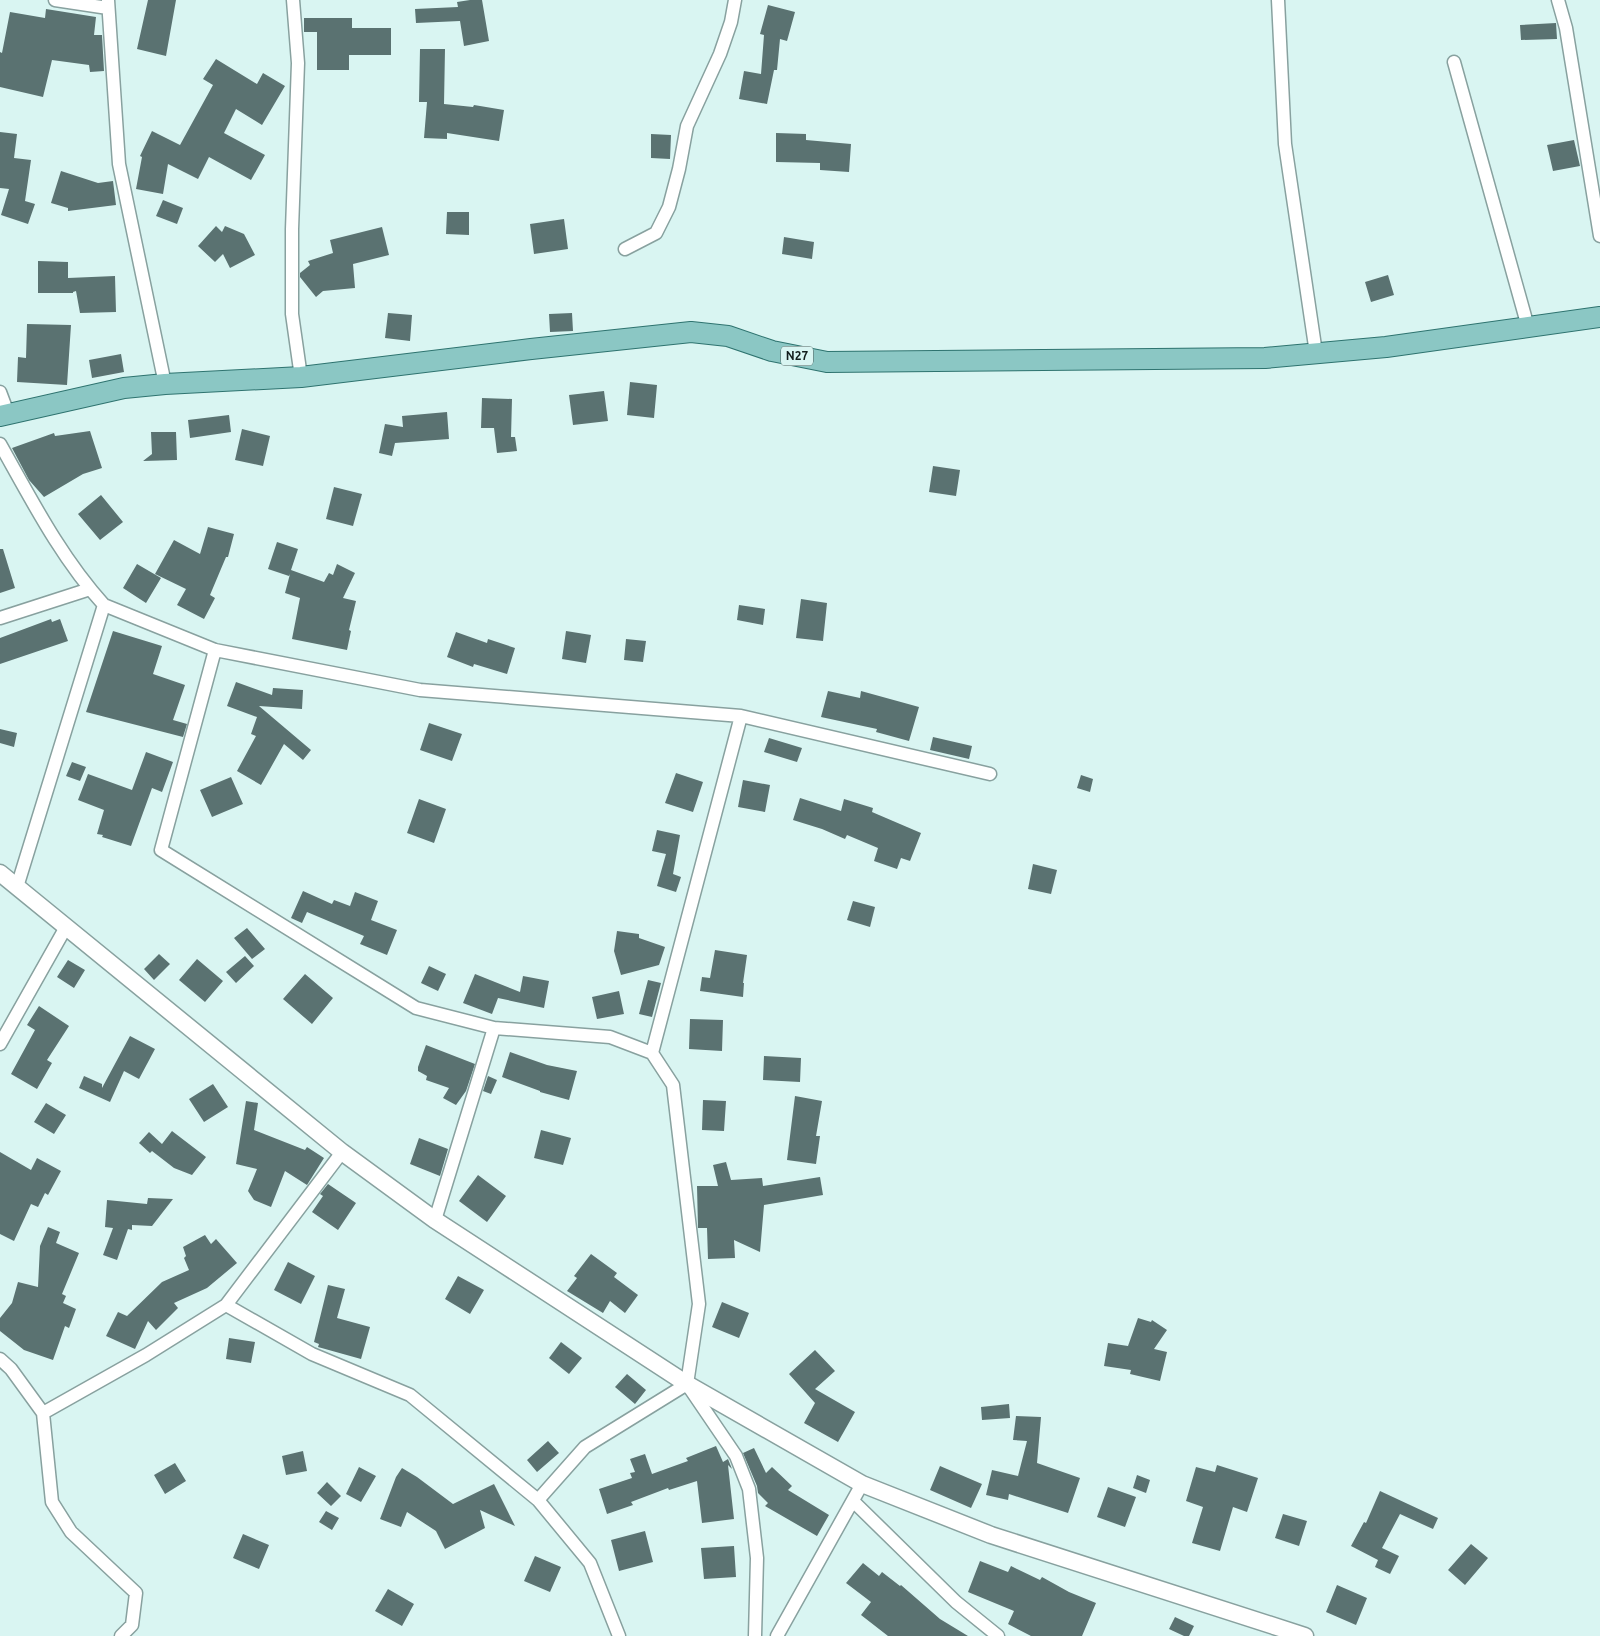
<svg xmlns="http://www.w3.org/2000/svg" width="1600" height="1636" font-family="Ubuntu,sans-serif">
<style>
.building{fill:#5a7271}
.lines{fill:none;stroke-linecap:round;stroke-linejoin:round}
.minor-casing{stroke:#88a19f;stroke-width:15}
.tertiary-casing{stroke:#88a19f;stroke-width:19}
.primary-casing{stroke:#2e736f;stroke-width:22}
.minor{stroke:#fff;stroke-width:12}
.tertiary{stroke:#fff;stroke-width:16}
.primary{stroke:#8bc7c4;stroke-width:20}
.labels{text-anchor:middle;stroke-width:4;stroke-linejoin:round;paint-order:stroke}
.shield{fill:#d9f5f2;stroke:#4e5e5c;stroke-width:1}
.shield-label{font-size:12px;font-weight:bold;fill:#131d1c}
</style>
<rect width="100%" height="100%" fill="#d9f5f2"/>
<path class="building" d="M148 0H176L166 56 137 49Z
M470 0H482L489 41 464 46 460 21 416 23 415 9 458 7 457 2Z
M768 5 795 12 787 41 780 39 777 70H774L767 104 739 99 744 71 761 74 764 35 760 34Z
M46 9 96 17 94 35H102L104 71 90 72 89 65 52 60 43 97 0 87V52L2 53 10 12 45 18Z
M304 18H352V28H391V55H349V70H317V32H304Z
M1556 23 1557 39 1521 40 1520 25Z
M420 49H445L444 104 473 107 474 105 504 110 499 141 447 133V139L424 138 427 102H419Z
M216 59 257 84 263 73 285 86 262 125 236 109 224 133 265 155 251 180 209 157 198 179 168 164 163 194 136 189 142 157 140 156 152 131 180 145 213 85 203 79Z
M0 132 17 134 14 158 31 160 25 201 35 204 28 224 1 215 9 189 0 188Z
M776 133 806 134V140L851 144 849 172 820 170V163L776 162Z
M651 134 671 135 670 159 651 158Z
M1574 140 1580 166 1553 171 1547 145Z
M61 171 98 183 113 181 116 205 68 211V208L51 203Z
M163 200 183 208 177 224 156 216Z
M447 212H469V235L446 234Z
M564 219 568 249 534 254 530 224Z
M216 226 222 232 225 226 244 234 255 255 230 268 223 254 215 262 198 246Z
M382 227 389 255 353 264 355 288 323 291 316 297 300 277V273L310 265 308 261 333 253 330 240Z
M784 237 814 242 812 259 782 254Z
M38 261 68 262V278L115 276 116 312 80 313 76 291 73 292V293H38Z
M1388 275 1394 295 1371 302 1365 282Z
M388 313 412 315 410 341 385 338Z
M572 313 573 331 550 332 549 314Z
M27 324 71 325 67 385 17 382 18 357 26 358Z
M121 354 124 372 92 378 89 360Z
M630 382 657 385 654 418 627 415Z
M604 391 608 421 573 425 569 395Z
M482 398 512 399 511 437H515L517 451 497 453 494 428H481Z
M447 412 449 439 395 443 392 456 379 453 385 424 403 427 402 416Z
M229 415 231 432 190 438 188 420Z
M242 429 270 436 263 466 235 460Z
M90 431 102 468 83 474 44 497 29 480 12 448 54 433 55 436Z
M151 432H176L177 460 143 461 152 454Z
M933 466 960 470 956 496 929 492Z
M334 487 362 494 353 526 326 519Z
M101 495 123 522 100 540 78 514Z
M208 527 234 534 228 557H226L210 595 215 598 204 619 177 605 186 589 155 574 174 540 200 554Z
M277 542 298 549 291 570 324 582 329 573 333 575 337 564 355 573 343 598 356 601 349 630 351 631 347 650 292 639 300 598 285 593 290 574 289 576 268 569Z
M0 549H3L15 588 0 593Z
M137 564 161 578 146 603 123 588Z
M801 599 827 603 823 641 796 638Z
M739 605 765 609 763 625 737 620Z
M51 619 52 622 60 619 68 641 0 664V638Z
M113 631 162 646 153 674 185 685 173 720 187 724 183 737 86 712Z
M566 631 591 635 586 663 562 659Z
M456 632 487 643 488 639 515 648 507 674 474 664 473 667 447 657Z
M626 639 646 641 643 662 624 660Z
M236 682 272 695 273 688 303 690 302 709 259 706 311 750 303 760 284 744 261 785 237 771 256 736 251 734 257 717 227 706Z
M828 691 860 698 861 691 919 707 909 741 876 732 877 729 821 717Z
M429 723 462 734 452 761 420 750Z
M0 729 17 733 14 747 0 743Z
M933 737 972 746 969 759 930 750Z
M769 738 802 748 797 762 764 752Z
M146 752 173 762 162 792 152 788 131 846 102 837 103 835 97 834 104 810 78 800 88 774 132 790Z
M72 762 86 767 80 781 66 776Z
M676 773 703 782 693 812 665 803Z
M1081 775 1093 779 1090 792 1077 788Z
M231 777 243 804 212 817 200 790Z
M743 780 770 785 765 812 738 807Z
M800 798 841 811 844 799 873 808 872 812 921 833 910 861 901 858 897 869 874 861 878 848 847 835 845 839 822 829 793 820Z
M419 799 446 809 434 843 407 833Z
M657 830 680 835 673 874 681 877 676 892 657 886 666 854 652 851Z
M1033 864 1057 870 1051 894 1028 889Z
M303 891 332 904 334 900 350 906 355 892 378 901 371 920 397 930 387 955 360 944 364 936 307 912 302 923 291 918Z
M853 901 875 907 870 927 847 920Z
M247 928 265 949 252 959 234 938Z
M617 931 639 934V938L665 947 659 965 621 975 614 951Z
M715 950 747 955 743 983H744L743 997 700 991 702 977 710 978Z
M159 954 170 964 154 980 144 969Z
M245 956 254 966 236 983 226 972Z
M197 959 223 981 205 1002 179 980Z
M68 960 85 970 74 988 57 977Z
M429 966 446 974 438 991 421 983Z
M305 974 333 998 312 1024 283 999Z
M475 974 520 992 523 976 549 981 544 1008 498 998 492 1014 463 1003Z
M648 980 661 983 652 1017 639 1014Z
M619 991 624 1014 597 1019 592 997Z
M39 1006 69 1026 47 1060 52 1063 37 1089 11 1074 35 1030 27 1025Z
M690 1019 723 1020 722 1051 689 1049Z
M130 1036 155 1049 139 1079 124 1071 110 1102 79 1088 84 1076 102 1084V1088Z
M426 1045 475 1064 466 1091 456 1105 443 1098 449 1088 426 1080 427 1076 418 1071V1067Z
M510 1052 547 1065 577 1071 569 1100 540 1092V1091L502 1077Z
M764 1056 801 1058 800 1082 763 1080Z
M488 1076 497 1080 491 1094 483 1091Z
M213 1084 228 1107 204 1122 189 1099Z
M795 1096 822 1101 816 1136H820L816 1164 787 1160Z
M703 1100 726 1101 724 1131 702 1130Z
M246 1101 258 1103 254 1130 305 1150 307 1147 324 1158 307 1185 285 1171 271 1207 254 1200 248 1191 257 1169 236 1164Z
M46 1103 66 1115 54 1134 34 1122Z
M541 1130 571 1138 563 1165 534 1158Z
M172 1131 206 1157 192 1175 174 1168 152 1151 150 1153 139 1143 149 1132 162 1144Z
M419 1138 448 1149 440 1176 410 1164Z
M0 1152 31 1170 37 1158 61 1171 48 1195 45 1193 38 1207 31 1204 14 1241 0 1234Z
M726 1162 731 1180 762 1178 763 1186 820 1177 823 1195 764 1205 760 1252 734 1240 735 1258 708 1259 707 1228H698L697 1186H718L713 1165Z
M478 1175 506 1196 487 1222 459 1201Z
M328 1184 356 1203 338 1230 312 1212 323 1196 320 1194Z
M148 1198 173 1199 152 1226 132 1225V1230L128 1229 117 1260 103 1255 113 1228 105 1227 107 1200 147 1204Z
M48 1227 60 1232 56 1243 79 1253 62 1294 66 1296 63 1303 76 1309 69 1328 65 1326 53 1360 24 1350 0 1331V1318L12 1303 18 1282 38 1287 40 1246Z
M205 1235 211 1244 216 1239 237 1263 207 1288 174 1303 178 1308 156 1330 148 1321 135 1349 106 1336 118 1312 127 1316 162 1282 189 1270 184 1258 186 1256 183 1247Z
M591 1254 617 1273 614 1277 638 1295 625 1313 610 1301 603 1313 567 1291 577 1278 574 1276Z
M288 1262 315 1276 301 1304 274 1290Z
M458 1276 484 1290 470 1314 445 1299Z
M328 1285 345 1289 337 1318 370 1327 361 1359 318 1347 319 1344 314 1342Z
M722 1302 749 1313 739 1338 712 1327Z
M1138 1318 1151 1322 1152 1320 1167 1330 1154 1349 1167 1352 1160 1381 1130 1374 1131 1370 1104 1366 1108 1343 1128 1346Z
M229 1338 255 1342 251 1363 226 1359Z
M561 1342 582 1358 569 1374 549 1358Z
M815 1350 835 1371 815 1389 855 1412 838 1442 804 1423 815 1403 789 1374Z
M627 1374 646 1390 635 1404 615 1387Z
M1009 1404 1010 1418 982 1420 981 1407Z
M1016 1416 1041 1417 1037 1463 1080 1478 1068 1513 1009 1494 1008 1500 986 1495 992 1470 1018 1476 1027 1441 1013 1440Z
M548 1441 559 1453 537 1472 527 1460Z
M716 1446 723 1462 728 1459 732 1469 728 1465 734 1519 702 1523 697 1481 669 1490 668 1488 631 1502 633 1505 607 1514 599 1489 632 1478 630 1473 635 1472 630 1459 645 1454 652 1474 688 1461 686 1458Z
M754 1448 766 1473 772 1467 792 1486 788 1490 829 1515 817 1536 765 1506 768 1503 758 1493 757 1486 743 1453Z
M303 1451 307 1471 286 1475 282 1456Z
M175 1463 186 1481 165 1494 154 1475Z
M1217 1465 1258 1478 1247 1512 1233 1507 1220 1551 1192 1543 1203 1507 1186 1501 1196 1467 1215 1472Z
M940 1466 982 1484 971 1508 930 1490Z
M359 1467 376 1476 361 1502 346 1494Z
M402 1468 417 1477 453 1504 494 1484 515 1526 480 1510 485 1528 445 1549 436 1531 407 1512 401 1527 380 1519 396 1477Z
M1137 1475 1150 1480 1146 1493 1133 1488Z
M327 1482 341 1496 331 1506 317 1493Z
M1108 1487 1136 1497 1125 1527 1097 1517Z
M1380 1491 1438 1518 1433 1529 1400 1514 1382 1548 1399 1556 1390 1574 1375 1567 1378 1560 1351 1546 1364 1522 1366 1523Z
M326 1511 339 1518 332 1530 319 1522Z
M1283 1514 1307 1521 1299 1546 1275 1538Z
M645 1531 653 1562 619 1571 611 1540Z
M243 1534 269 1545 259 1569 233 1558Z
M1471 1544 1488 1558 1465 1585 1448 1570Z
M734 1546 736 1577 704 1579 701 1548Z
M535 1556 561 1567 550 1592 524 1581Z
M980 1561 1008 1572 1011 1566 1040 1580 1042 1577 1069 1592 1096 1603 1082 1636H1031L1008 1624 1014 1611 968 1592Z
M863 1563 879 1576 882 1572 900 1586 901 1585 940 1619 968 1636H888L861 1615 871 1602 846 1583Z
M1337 1585 1367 1598 1356 1625 1326 1612Z
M388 1589 414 1604 402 1626 375 1611Z
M1175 1617 1194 1626 1189 1636H1184L1169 1629Z"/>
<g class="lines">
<defs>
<path id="minor" d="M55 0 108 8
M108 0 119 164 165 384
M293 0 298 63 292 229V314L301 377
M1278 0 1285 144 1316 353
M1558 0 1566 28 1600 236
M1454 62 1528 327
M625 249 656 233 669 207 679 169 687 126 720 54 731 22 735 0
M0 392 9 416
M0 444C31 499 61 558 104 605L17 887
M104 605 215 650 420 690 741 716 990 774
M0 618 90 589
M215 650 161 850 416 1008 494 1028 610 1037 652 1053 673 1085 699 1304 687 1384 736 1456 749 1489 757 1558 755 1636
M0 1044 66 927
M652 1053 741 716
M435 1220 494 1028
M226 1305 312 1354 410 1395 538 1500 590 1563 619 1636
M0 1359 11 1369 43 1413 52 1502 71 1532 136 1593 132 1625 121 1636
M43 1413 146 1355 226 1305 342 1152
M538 1500 585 1447 687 1384
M853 1501 956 1602 998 1636
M777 1636 862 1484"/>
<path id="tertiary" d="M0 873 342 1152 435 1220 687 1384 862 1484 991 1535 1305 1636"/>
<path id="primary" d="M0 416 124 388 165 384 301 377 531 349 691 332 728 336 772 351 827 362 1265 358 1386 347 1600 317"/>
</defs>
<use href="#minor" class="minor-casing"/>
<use href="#tertiary" class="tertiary-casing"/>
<use href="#primary" class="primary-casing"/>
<use href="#minor" class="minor"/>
<use href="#tertiary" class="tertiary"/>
<use href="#primary" class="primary"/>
</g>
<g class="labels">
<rect class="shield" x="781" y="346.5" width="32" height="19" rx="4"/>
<g class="shield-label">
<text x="797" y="360">N27</text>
</g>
</g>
</svg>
